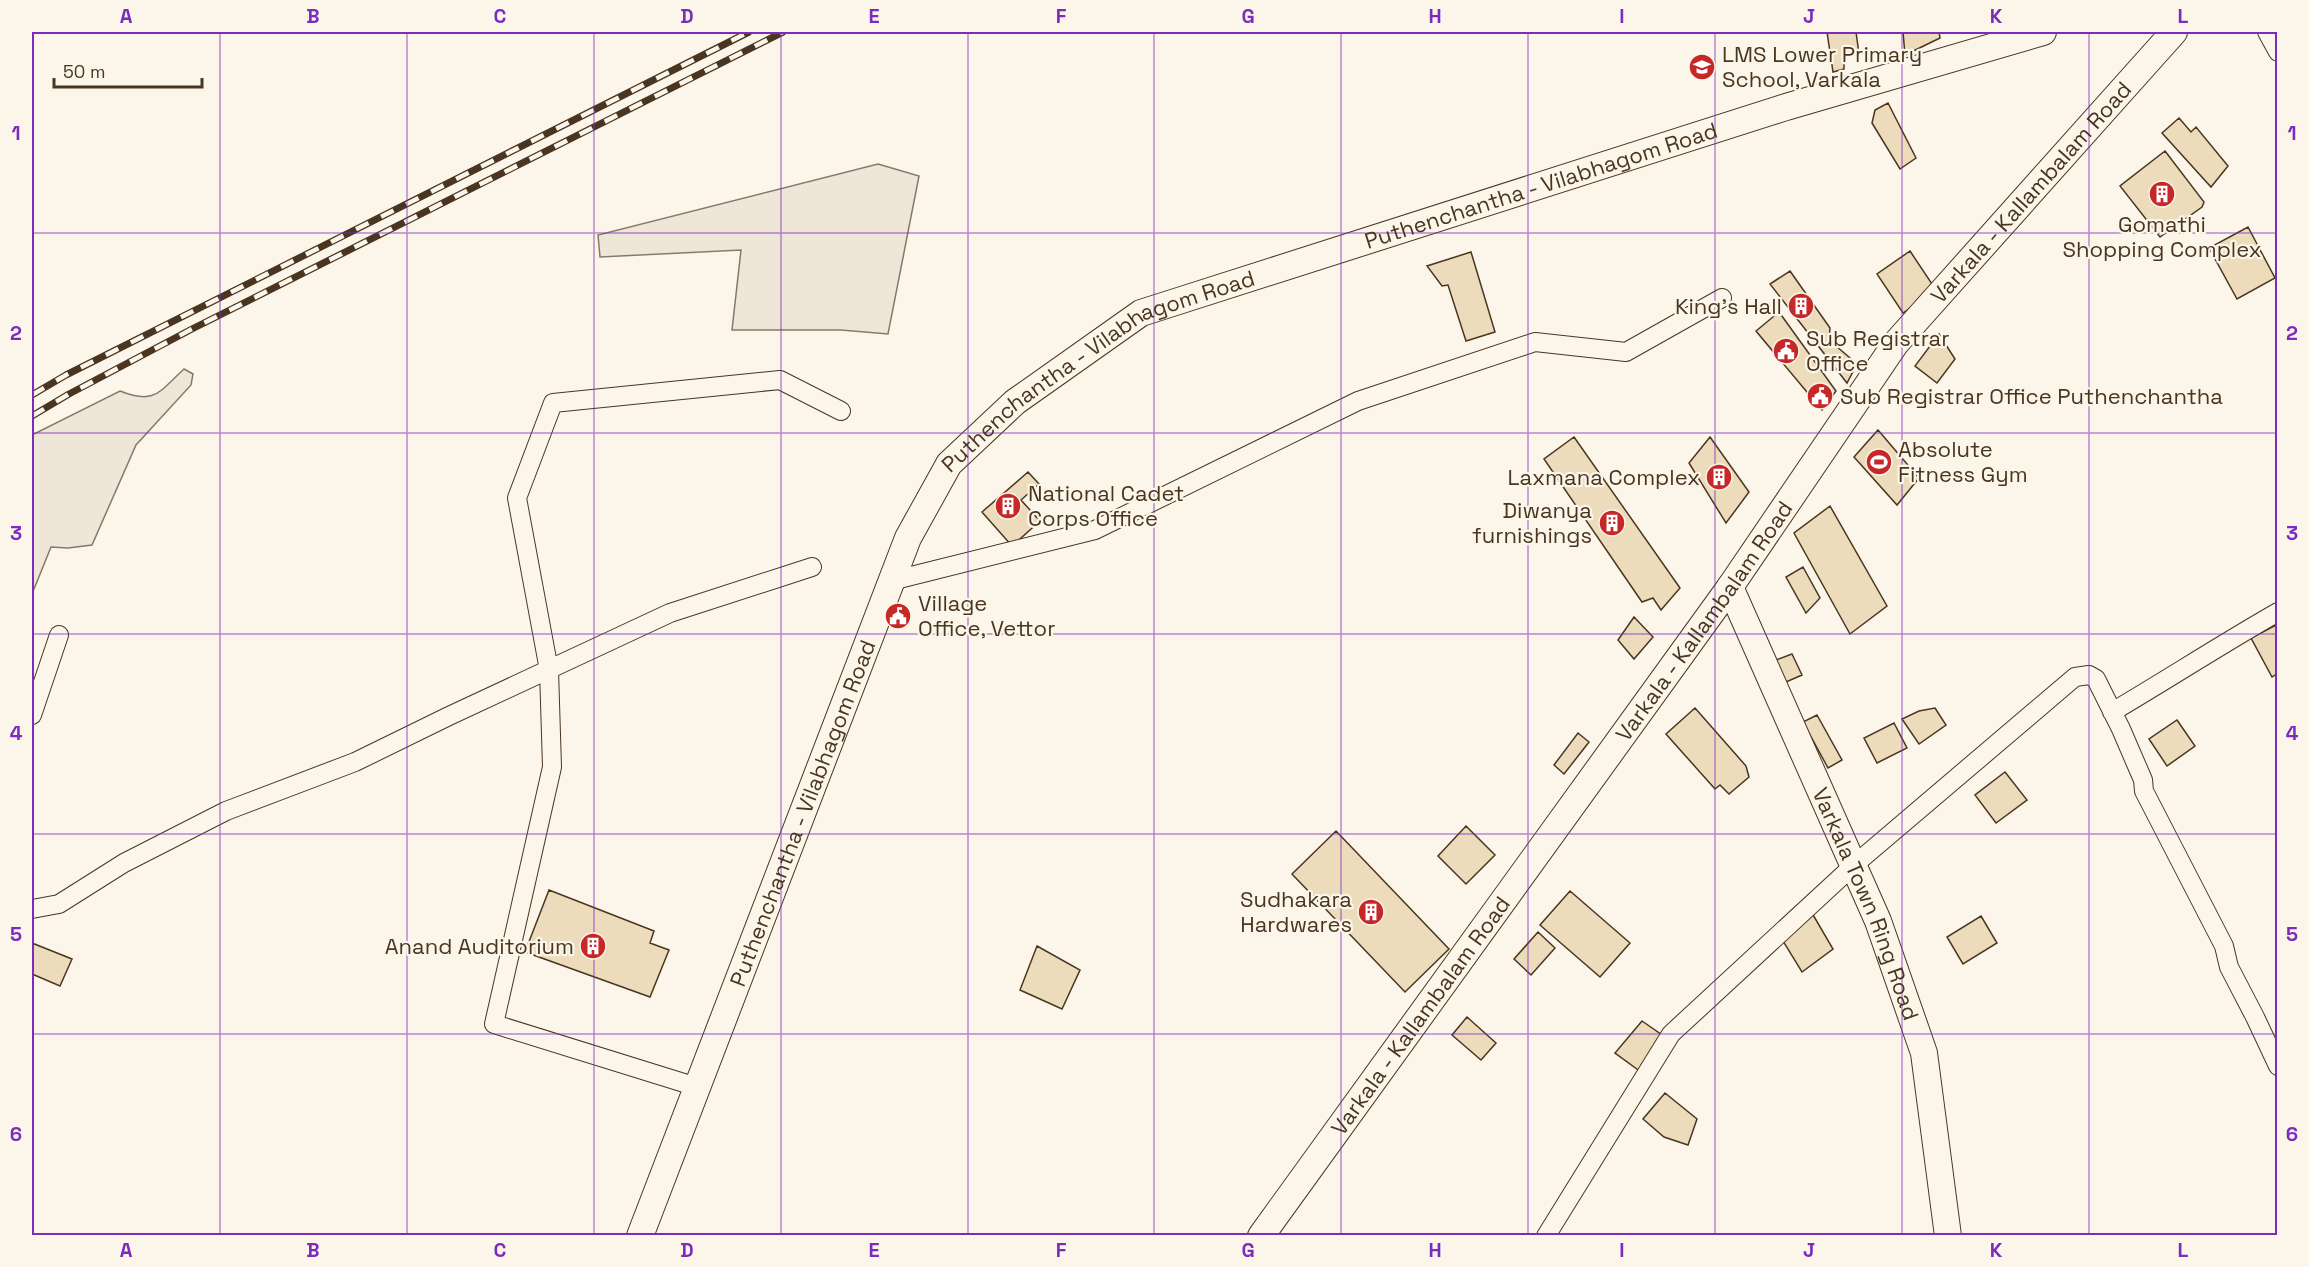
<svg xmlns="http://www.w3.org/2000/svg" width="2309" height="1267" font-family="'Space Grotesk',sans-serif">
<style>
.green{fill:#ede6d9;stroke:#887966;stroke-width:1.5}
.building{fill:#ecdcbc;stroke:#4a3520;stroke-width:1.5}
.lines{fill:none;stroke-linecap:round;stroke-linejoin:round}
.minor-casing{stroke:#4a3520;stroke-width:20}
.secondary-casing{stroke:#4a3520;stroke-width:28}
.minor{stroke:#fbf6e9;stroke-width:18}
.secondary{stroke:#fbf6e9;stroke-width:26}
.rail-casing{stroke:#4a3520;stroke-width:7}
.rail{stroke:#fbf6e9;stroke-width:4.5;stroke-dasharray:14;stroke-linecap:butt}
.grid{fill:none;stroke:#7b2cbf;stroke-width:1.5;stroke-opacity:0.55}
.labels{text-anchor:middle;stroke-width:4.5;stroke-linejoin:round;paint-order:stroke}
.poi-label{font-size:22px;fill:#4a3520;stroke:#fbf6e9;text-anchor:start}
.street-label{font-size:22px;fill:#4a3520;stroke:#fbf6e9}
.neatline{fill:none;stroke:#7b2cbf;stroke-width:2}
.grid-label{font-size:20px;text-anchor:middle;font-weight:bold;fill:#7b2cbf}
</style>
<rect width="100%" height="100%" fill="#fbf6e9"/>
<path class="green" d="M878 164 919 176 888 334 841 330H732L741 250 600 257 598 235Z
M184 369 193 374 191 385 136 445 92 545 68 548 51 547 32 594V435L120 391C155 405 159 392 184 369Z"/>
<path class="building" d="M1827 32H1856L1859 54 1844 58V69L1833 72Z
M1903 32H1939L1940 38 1905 55Z
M1888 103 1916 158 1900 169 1872 123 1875 110Z
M2179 118 2191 132 2196 127 2228 166 2211 187 2162 133Z
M2165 151 2204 202 2202 207 2160 237 2120 186Z
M2248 227 2275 278 2237 299 2209 248Z
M1910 251 1936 290 1903 313 1877 274Z
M1471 252 1495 332 1466 341 1448 285 1442 286 1427 266Z
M1790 271 1830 328 1829 340 1857 364 1847 383 1770 284Z
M1779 312 1836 391 1822 410 1756 331Z
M1939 334 1955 359 1937 383 1915 366Z
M1878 430 1919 478 1897 505 1854 457Z
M1574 437 1680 588 1661 610 1653 598 1642 602 1544 459Z
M1710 437 1749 492 1726 523 1689 463Z
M1028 472 1039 484 1021 500 1040 521 1012 546 982 512Z
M1830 506 1887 606 1850 634 1794 533Z
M1803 567 1820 598 1806 613 1786 577Z
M896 603 908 609 899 628 887 623Z
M1634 617 1653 637 1634 659 1618 640Z
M2278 624V673L2272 677 2251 638Z
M1792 654 1802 675 1786 682 1776 660Z
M1695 708 1746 766 1749 777 1729 794 1720 785 1715 789 1666 734Z
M1935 708 1946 725 1919 744 1902 719 1919 711Z
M1817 715 1842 760 1828 768 1803 722Z
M2177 720 2195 746 2167 766 2149 739Z
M1894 723 1907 748 1877 763 1864 738Z
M1578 733 1589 742 1564 774 1554 765Z
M2005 772 2027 800 1996 823 1975 795Z
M1466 826 1495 855 1466 884 1438 856Z
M1336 831 1449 949 1405 992 1292 874Z
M549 890 654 931 650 943 669 950 650 997 525 952Z
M1570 891 1630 943 1600 977 1540 925Z
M1805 901 1833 949 1802 972 1775 928Z
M1981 916 1997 943 1963 964 1947 937Z
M1538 932 1555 948 1531 975 1514 959Z
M32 943 72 959 60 986 32 974Z
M1037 946 1080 970 1062 1009 1020 990Z
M1467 1017 1496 1043 1481 1060 1452 1035Z
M1642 1021 1665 1037 1641 1072 1615 1053Z
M1665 1093 1697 1119 1688 1145 1664 1137 1643 1119Z"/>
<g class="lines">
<defs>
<path id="minor" d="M2267 32 2278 52
M891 581 1095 530 1358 401 1535 342 1626 352 1722 298
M2112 712C2168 679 2222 644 2278 612
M32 715 59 635
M32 909 59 904 124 863 226 811 355 762 449 716 670 613 812 567
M697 1087 494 1024 552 767 549 670 517 498 553 403 780 380 841 411
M1546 1236 1671 1034 1854 865 2075 677 2089 675 2096 679 2121 729 2143 780 2144 791 2224 946 2229 967 2255 1017 2278 1066"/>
<g id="secondary">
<path id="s1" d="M1730 587 1878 921 1924 1053 1948 1236"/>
<path id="s2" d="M640 1236 908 538 949 464 1015 402 1141 313 1786 107 2043 32"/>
<path id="s3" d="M1261 1236 1730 587 1896 343 2174 32"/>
</g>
</defs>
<use href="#minor" class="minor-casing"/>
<use href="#secondary" class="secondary-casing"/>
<use href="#minor" class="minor"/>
<use href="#secondary" class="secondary"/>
<defs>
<path id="rail" d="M32 395 66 375 749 32
M32 416 69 394 192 329 783 32"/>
</defs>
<use href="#rail" class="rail-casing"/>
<use href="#rail" class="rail"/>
</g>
<path class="grid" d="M220 32V1236M407 32V1236M594 32V1236M781 32V1236M968 32V1236M1154 32V1236M1341 32V1236M1528 32V1236M1715 32V1236M1902 32V1236M2089 32V1236M32 233H2278M32 433H2278M32 634H2278M32 834H2278M32 1034H2278"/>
<defs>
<symbol id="school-disc" viewBox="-11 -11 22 22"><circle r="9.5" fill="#c62828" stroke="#fbf6e9"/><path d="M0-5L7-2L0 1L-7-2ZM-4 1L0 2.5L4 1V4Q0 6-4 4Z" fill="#fff"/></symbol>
<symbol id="building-disc" viewBox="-11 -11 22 22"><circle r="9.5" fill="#c62828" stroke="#fbf6e9"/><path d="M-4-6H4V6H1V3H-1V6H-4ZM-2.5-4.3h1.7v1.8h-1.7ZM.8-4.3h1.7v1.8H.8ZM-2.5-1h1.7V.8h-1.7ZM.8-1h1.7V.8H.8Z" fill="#fff"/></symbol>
<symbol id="civic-disc" viewBox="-11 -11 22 22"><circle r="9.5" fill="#c62828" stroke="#fbf6e9"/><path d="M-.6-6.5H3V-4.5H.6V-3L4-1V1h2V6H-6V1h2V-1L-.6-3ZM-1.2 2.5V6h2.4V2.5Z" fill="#fff"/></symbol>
<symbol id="stadium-disc" viewBox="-11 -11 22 22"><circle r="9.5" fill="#c62828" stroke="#fbf6e9"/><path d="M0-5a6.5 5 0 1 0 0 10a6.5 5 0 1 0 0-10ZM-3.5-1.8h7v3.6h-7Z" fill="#fff"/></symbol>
</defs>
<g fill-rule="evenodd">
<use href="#school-disc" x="1687" y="52" width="30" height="30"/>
<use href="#building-disc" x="2147" y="179" width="30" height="30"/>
<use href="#building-disc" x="1786" y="291" width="30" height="30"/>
<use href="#civic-disc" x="1771" y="336" width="30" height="30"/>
<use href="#civic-disc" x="1805" y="381" width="30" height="30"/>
<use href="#stadium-disc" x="1864" y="447" width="30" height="30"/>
<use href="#building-disc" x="1704" y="462" width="30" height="30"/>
<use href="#building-disc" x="993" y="491" width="30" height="30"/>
<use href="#building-disc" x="1597" y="508" width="30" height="30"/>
<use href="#civic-disc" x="883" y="601" width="30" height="30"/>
<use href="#building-disc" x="1356" y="897" width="30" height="30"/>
<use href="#building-disc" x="578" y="931" width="30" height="30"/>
</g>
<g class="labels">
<g class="poi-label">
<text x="1722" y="62">LMS Lower Primary<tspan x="1722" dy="25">School, Varkala</tspan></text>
<text x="2162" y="232" text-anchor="middle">Gomathi<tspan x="2162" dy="25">Shopping Complex</tspan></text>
<text x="1782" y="314" text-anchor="end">King's Hall</text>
<text x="1806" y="346">Sub Registrar<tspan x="1806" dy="25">Office</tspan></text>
<text x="1840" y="404">Sub Registrar Office Puthenchantha</text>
<text x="1898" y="457">Absolute<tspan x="1898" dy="25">Fitness Gym</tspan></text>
<text x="1700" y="485" text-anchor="end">Laxmana Complex</text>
<text x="1028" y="501">National Cadet<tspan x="1028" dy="25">Corps Office</tspan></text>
<text x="1592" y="518" text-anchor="end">Diwanya<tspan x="1592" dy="25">furnishings</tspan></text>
<text x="918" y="611">Village<tspan x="918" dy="25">Office, Vettor</tspan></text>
<text x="1352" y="907" text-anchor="end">Sudhakara<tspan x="1352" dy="25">Hardwares</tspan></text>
<text x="574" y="954" text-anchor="end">Anand Auditorium</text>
</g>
<g class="street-label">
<text dy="8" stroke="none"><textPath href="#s2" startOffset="1497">Puthenchantha - Vilabhagom Road</textPath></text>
<text dy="8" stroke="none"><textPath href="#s3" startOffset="1298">Varkala - Kallambalam Road</textPath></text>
<text dy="8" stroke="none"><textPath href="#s2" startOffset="1011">Puthenchantha - Vilabhagom Road</textPath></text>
<text dy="8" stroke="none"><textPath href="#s3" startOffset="758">Varkala - Kallambalam Road</textPath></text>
<text dy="8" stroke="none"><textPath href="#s2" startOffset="453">Puthenchantha - Vilabhagom Road</textPath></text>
<text dy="8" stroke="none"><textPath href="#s1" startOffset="345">Varkala Town Ring Road</textPath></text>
<text dy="8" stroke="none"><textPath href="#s3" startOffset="272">Varkala - Kallambalam Road</textPath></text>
</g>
</g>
<rect width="2309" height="1267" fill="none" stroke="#fbf6e9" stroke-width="66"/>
<path d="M54 78v9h148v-9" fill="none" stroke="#4a3520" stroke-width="3"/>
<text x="63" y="78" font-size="18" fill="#4a3520" stroke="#fbf6e9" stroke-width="4.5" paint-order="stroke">50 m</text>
<rect x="33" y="33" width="2243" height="1201" class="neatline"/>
<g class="grid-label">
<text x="126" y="23">A</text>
<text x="313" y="23">B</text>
<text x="500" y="23">C</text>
<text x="687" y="23">D</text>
<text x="874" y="23">E</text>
<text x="1061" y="23">F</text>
<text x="1248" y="23">G</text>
<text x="1435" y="23">H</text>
<text x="1622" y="23">I</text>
<text x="1809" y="23">J</text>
<text x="1996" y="23">K</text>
<text x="2183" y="23">L</text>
<text x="16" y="140">1</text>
<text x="2292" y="140">1</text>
<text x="16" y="340">2</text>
<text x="2292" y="340">2</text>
<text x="16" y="540">3</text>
<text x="2292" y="540">3</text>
<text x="16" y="740">4</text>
<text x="2292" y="740">4</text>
<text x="16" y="941">5</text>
<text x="2292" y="941">5</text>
<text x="16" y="1141">6</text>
<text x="2292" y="1141">6</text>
<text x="126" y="1257">A</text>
<text x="313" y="1257">B</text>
<text x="500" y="1257">C</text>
<text x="687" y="1257">D</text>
<text x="874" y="1257">E</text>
<text x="1061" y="1257">F</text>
<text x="1248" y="1257">G</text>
<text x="1435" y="1257">H</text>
<text x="1622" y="1257">I</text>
<text x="1809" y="1257">J</text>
<text x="1996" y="1257">K</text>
<text x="2183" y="1257">L</text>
</g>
</svg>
